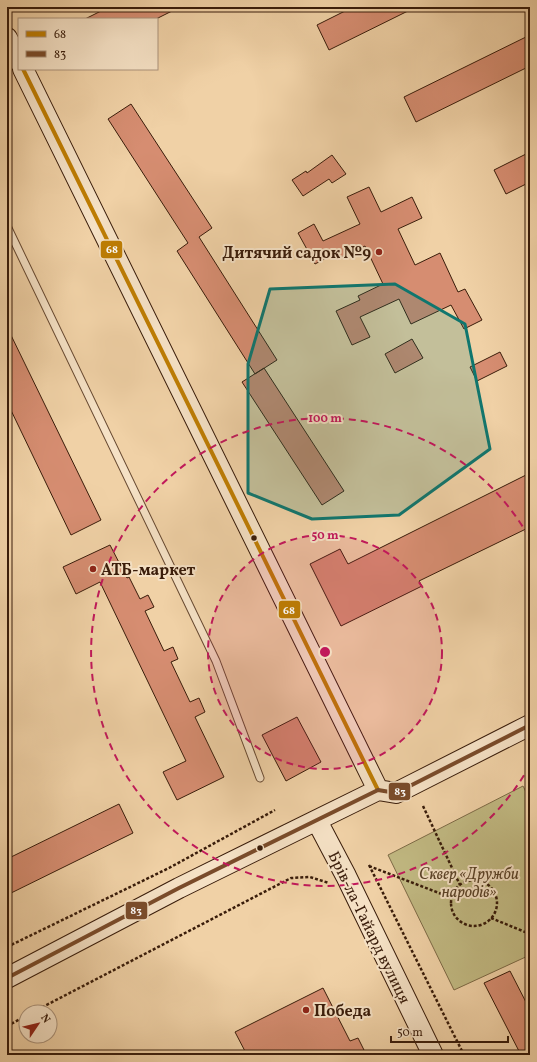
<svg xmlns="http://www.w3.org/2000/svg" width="537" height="1062" font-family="Vollkorn,serif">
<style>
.green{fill:#c1b982;stroke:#7d6a46}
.building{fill:#d68d71;stroke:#391c0a}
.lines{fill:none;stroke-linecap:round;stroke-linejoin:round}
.lane-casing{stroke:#674931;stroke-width:9}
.secondary-casing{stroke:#391c0a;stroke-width:22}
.path{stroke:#391c0a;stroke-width:2.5;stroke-dasharray:3 2;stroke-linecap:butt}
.lane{stroke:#f5e1c5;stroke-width:7}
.secondary{stroke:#f5e1c5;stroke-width:20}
.bus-1-casing{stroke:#f5e1c5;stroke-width:7}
.bus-2-casing{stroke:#f5e1c5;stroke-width:7}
.bus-1{stroke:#be7d03;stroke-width:4}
.bus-2{stroke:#7a4b2a;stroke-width:4}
.marked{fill:#0f766e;fill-opacity:0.2;stroke:#0f766e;stroke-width:3;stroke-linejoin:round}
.ring{fill:none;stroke:#c2185b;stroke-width:2;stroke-dasharray:7 5}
.poi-dot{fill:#8f2418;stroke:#f5e1c5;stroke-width:1.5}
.bus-dot{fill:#391c0a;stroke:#f5e1c5;stroke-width:1.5}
.labels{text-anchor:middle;stroke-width:4;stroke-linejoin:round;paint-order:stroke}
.poi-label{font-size:16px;font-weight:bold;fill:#391c0a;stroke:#f5e1c5;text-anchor:start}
.park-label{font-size:16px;font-style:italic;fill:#5b4328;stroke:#f5e1c5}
.street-label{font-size:16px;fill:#391c0a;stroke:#f5e1c5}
.centre{fill:#c2185b;stroke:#f5e1c5;stroke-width:2}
.ring-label{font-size:12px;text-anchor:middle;font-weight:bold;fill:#c2185b;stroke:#f5e1c5;stroke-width:4;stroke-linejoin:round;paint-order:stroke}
.line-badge{stroke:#f5e1c5;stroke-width:1.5}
.badge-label{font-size:11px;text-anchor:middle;font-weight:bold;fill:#fff}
</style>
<rect width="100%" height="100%" fill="#f0d1a6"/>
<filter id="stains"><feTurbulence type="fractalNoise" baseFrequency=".005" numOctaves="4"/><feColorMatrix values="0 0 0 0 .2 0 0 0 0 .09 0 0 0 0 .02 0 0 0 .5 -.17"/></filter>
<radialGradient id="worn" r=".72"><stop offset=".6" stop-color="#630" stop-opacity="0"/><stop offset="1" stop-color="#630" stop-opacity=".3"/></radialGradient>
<path class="green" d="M523 786 530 800V955L454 990 388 855Z"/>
<path class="building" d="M109 7H180L156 19H85Z
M353 7H416L329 50 317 25Z
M530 35V66L416 122 404 97Z
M131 104 212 228 199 237 277 360 255 374 177 251 188 243 108 119Z
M530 152V182L506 194 494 170Z
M332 155 346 174 332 183 329 179 303 196 292 180 306 171 307 173Z
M369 187 381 212 412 197 422 218 398 229 415 265 440 253 458 292 465 289 482 320 464 329 451 305 411 324 399 299 360 317 370 337 352 345 336 311 360 300 358 296 383 284 365 246 339 258 336 253 315 264 298 233 314 224 323 241 360 224 347 197Z
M7 327 101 520 71 535 7 402Z
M412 339 423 358 395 373 385 354Z
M500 352 507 366 477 381 470 367Z
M264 368 344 491 322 505 242 382Z
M530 473V527L419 581 422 586 341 626 310 564 340 549 348 564Z
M110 545 127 578 129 577 140 599 148 595 154 607 145 611 164 651 173 647 178 659 171 662 190 702 199 698 205 712 195 717 224 777 177 800 163 772 186 761 100 582 76 594 63 567Z
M297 717 321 762 286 781 262 735Z
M119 804 133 833 7 895V859Z
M510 971 530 1010V1055H521L484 983Z
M323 988 350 1041 358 1038 364 1050 356 1054 357 1055H247L235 1032Z"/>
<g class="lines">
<defs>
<path id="lane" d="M7 226 216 661 260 778"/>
<path id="secondary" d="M7 38 19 61
M23 69 378 790
M317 821 346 876 433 1055
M7 978 179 888 378 790 396 793 530 725"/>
</defs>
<use href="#lane" class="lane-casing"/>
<use href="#secondary" class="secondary-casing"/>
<path class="path" d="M423 806 460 885
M369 865 464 1055
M369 866 452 898
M451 903a23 23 0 1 1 46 0a23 23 0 1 1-46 0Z
M491 918 530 934
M7 947 169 868 275 810
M33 1012 291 878 310 877 329 883
M7 1026 26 1016"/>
<use href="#lane" class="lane"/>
<use href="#secondary" class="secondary"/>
<defs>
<path id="bus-1" d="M23 69 378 790"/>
<path id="bus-2" d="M7 978 179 888 378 790 396 793 530 725"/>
</defs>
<use href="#bus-1" class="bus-1-casing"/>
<use href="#bus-2" class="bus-2-casing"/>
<use href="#bus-1" class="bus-1"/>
<use href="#bus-2" class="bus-2"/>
</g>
<path class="marked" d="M395 284 465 324 490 449 399 515 312 519 248 493V364L270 289Z"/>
<circle cx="325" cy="652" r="117" fill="#c2185b" fill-opacity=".12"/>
<g class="ring">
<circle cx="325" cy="652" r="117"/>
<path d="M530 765A234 234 0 1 1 530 539"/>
</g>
<g class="poi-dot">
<circle cx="379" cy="252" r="4"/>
<circle cx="93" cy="569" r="4"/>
<circle cx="306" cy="1010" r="4"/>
</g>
<g class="bus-dot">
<circle cx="254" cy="538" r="3.5"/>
<circle cx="260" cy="848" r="3.5"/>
</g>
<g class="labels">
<g class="poi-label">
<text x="371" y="258" text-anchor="end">Дитячий садок №9</text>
<text x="101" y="575">АТБ-маркет</text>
<text x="314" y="1016">Победа</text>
</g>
<g class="park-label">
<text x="469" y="879">Сквер «Дружби<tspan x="469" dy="18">народів»</tspan></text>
</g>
<g class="street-label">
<text transform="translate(370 927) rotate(64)" y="6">Брів-ла-Гайард вулиця</text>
</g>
</g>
<circle cx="325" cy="652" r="6" class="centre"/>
<g class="ring-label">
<text x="325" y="422">100 m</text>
<text x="325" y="539">50 m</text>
</g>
<g class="line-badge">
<rect x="100" y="240" width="23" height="19" rx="4" fill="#be7d03"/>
<rect x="278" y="600" width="23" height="19" rx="4" fill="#be7d03"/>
<rect x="388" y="782" width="23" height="19" rx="4" fill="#7a4b2a"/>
<rect x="125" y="901" width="23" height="19" rx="4" fill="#7a4b2a"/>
</g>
<g class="badge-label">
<text x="112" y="253">68</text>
<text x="289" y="614">68</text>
<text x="400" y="795">83</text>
<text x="136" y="914">83</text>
</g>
<rect width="537" height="1062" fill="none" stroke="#f0d1a6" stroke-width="24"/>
<rect x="8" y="8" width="521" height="1046" fill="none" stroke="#391c0a" stroke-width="2"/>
<rect x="12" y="12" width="513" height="1038" fill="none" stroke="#391c0a"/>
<rect x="18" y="18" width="140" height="52" fill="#f5e1c5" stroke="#aa927a"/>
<rect x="26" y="31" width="20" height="6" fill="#be7d03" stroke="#aa927a"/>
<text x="54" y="38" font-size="12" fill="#391c0a">68</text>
<rect x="26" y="51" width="20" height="6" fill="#7a4b2a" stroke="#aa927a"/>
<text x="54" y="58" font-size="12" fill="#391c0a">83</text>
<g transform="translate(38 1024) rotate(55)"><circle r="19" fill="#f5e1c5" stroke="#aa927a"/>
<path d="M0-3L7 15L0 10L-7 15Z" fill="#8f2418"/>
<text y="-6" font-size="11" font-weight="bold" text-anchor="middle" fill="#391c0a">N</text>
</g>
<path d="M391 1036v6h117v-6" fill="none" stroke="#391c0a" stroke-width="2"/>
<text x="397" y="1036" font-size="12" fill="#391c0a" stroke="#f5e1c5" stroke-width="3" paint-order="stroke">50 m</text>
<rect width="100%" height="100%" filter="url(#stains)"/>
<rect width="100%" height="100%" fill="url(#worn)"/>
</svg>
